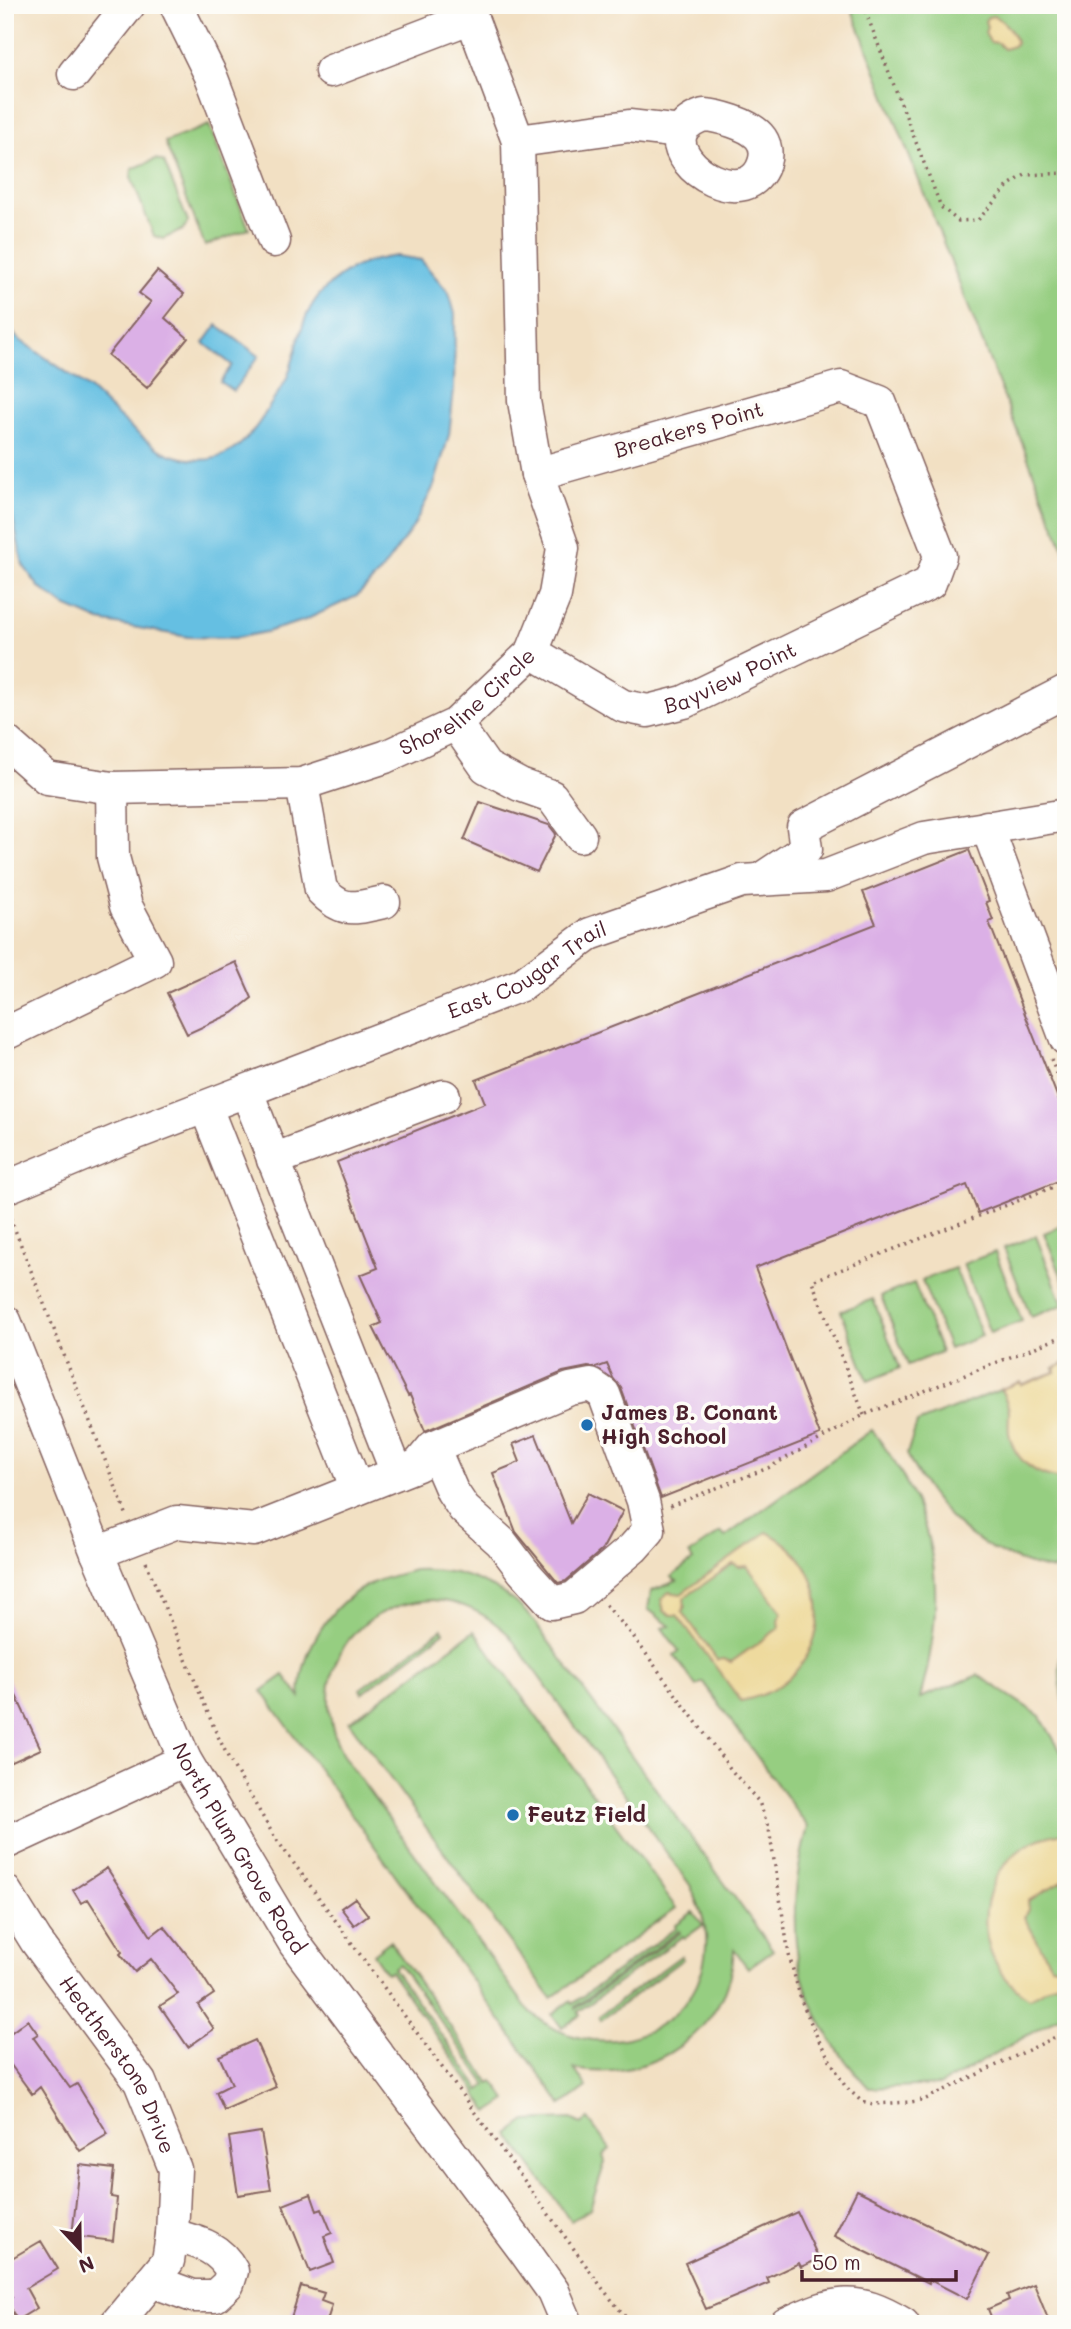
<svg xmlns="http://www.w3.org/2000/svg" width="1071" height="2329" font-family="Mali,sans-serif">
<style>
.green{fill:#96ce81;stroke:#707656;stroke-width:2;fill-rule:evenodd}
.sand{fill:#eeda9e;stroke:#9c7c64;stroke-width:2;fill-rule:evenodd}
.water{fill:#65bfe2;stroke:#586f86;stroke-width:2}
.building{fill:#dbb0e6}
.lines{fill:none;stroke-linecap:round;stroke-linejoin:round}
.minor-casing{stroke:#856360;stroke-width:35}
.path{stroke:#856360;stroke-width:3.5;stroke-dasharray:2 5;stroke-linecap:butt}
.minor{stroke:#fff;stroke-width:32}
.poi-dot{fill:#1f6fb2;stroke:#fdfcf7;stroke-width:2.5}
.labels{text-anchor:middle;stroke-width:7;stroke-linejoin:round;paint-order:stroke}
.street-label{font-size:21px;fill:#4a1f2b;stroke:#fdfcf7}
.poi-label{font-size:21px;font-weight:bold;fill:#4a1f2b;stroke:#fdfcf7;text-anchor:start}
</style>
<rect width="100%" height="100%" fill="#fdfcf7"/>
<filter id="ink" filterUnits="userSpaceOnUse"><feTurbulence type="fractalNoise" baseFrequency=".0143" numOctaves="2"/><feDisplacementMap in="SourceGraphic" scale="14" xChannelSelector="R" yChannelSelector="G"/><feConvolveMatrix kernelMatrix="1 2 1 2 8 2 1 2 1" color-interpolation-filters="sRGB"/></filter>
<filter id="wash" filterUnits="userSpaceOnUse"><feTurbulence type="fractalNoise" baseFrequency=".00686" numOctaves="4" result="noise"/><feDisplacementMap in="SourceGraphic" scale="28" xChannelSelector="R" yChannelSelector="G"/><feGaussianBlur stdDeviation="1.57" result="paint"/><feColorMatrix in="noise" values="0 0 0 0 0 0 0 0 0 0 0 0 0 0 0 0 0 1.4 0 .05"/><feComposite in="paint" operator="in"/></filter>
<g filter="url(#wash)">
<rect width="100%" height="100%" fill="#f2e0c3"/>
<path class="green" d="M850 5H1066V555Z
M209 125 249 229 205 246 165 142Z
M156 159 164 162 188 222 183 230 163 239 154 236 131 177 132 169Z
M1066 1224V1287L1044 1233Z
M1036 1236 1063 1305 1031 1317 1004 1248Z
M995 1252 1022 1321 990 1333 963 1264Z
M955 1268 982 1336 949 1349 922 1280Z
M914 1283 941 1352 908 1365 881 1296Z
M873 1299 900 1368 868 1381 841 1311Z
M1066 1363V1572H1063C988 1559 940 1523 907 1454L917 1423 1020 1382 1022 1385 1056 1372 1054 1368Z
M872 1430C939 1516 949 1594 920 1698L978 1675 1040 1716 1066 1760V2013L941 2085 869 2088C794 2009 780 1930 808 1827L703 1682 696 1686 674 1655 679 1651 662 1628 670 1626 648 1609 651 1591 677 1581 671 1577 693 1560 689 1554 721 1532 725 1537Z
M414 1570C460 1568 498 1583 530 1616L773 1950 748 1968 734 1950C730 2030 651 2084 574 2069L587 2087 562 2105 262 1691 284 1675 300 1697C301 1650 329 1603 372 1583 386 1577 400 1574 414 1570ZM432 1600C463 1601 486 1614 508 1634L690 1885C699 1904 708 1926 706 1947 700 2039 587 2071 526 2007L342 1754C306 1678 347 1605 432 1600Z
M1066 1627V1715C1058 1687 1058 1656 1066 1627Z
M442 1629 444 1632 362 1693 360 1689Z
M474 1631 676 1908 551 1998 349 1722Z
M693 1912 703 1925 685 1938 683 1936 578 2012 580 2015 562 2028 552 2014 570 2001 572 2004 676 1928 675 1925ZM679 1931 680 1933 575 2009V2007Z
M390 1941 490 2083 493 2081 507 2100 489 2112 476 2094 477 2092 390 1971 386 1973 373 1954ZM399 1964 487 2085 481 2090 393 1968Z
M681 1956 683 1959 601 2020 599 2016Z
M571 2119 581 2124 588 2119 610 2149 603 2155 605 2162 590 2209 571 2221 508 2134 526 2121Z"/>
<path class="sand" d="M994 16C1003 20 1014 32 1016 42L1014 46 1004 49 998 43 990 42 985 33 987 27 985 21 988 17Z
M1066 1363V1479C1038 1478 1014 1461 1009 1433 1008 1425 1009 1418 1009 1411 1008 1403 1004 1396 1001 1389L1020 1382 1022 1385 1056 1372 1054 1368Z
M767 1532C848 1574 829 1684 741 1701L677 1615H671L664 1611 661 1599 669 1592 681 1594ZM733 1564 739 1567 747 1566 782 1613 778 1620 779 1628 731 1662 724 1659 717 1660 682 1611 685 1606 684 1598Z
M1066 1833V1879L1028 1901 1029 1910 1024 1917 1051 1965 1064 1967 1066 1977 1029 1998C956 1952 979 1841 1066 1833Z"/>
<path class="water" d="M397 256 421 260 449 293 455 314 454 389 449 435 434 486 413 527 379 574 357 596 303 621 266 632 235 638 188 637 100 621 63 605 39 587 23 565 5 481V327L10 328 17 338C40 354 64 370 87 387 109 406 148 449 175 456 222 470 247 445 269 407 275 398 281 389 286 380 299 350 299 316 322 292 345 268 366 260 397 256Z
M217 325 259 356 233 391 220 382 232 365 204 343Z"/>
<g id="blocks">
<path class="building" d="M157 271 184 294 165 318 188 338 147 388 108 355 151 302 139 293Z
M480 802 549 825 556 834 537 872 464 840Z
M969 850 989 901 986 902 993 920 989 922 1066 1119V1178L978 1213 967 1185 755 1268 820 1435 661 1498 621 1388 613 1378 607 1364 596 1368 588 1367 563 1372 425 1431 410 1395 408 1396 373 1327 382 1323 360 1275 378 1268 337 1162 485 1103 476 1080 876 924 863 892Z
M236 962 252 998 233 1013 187 1034 167 993Z
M536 1435 571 1523 588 1493 623 1511 602 1550 566 1581 558 1583 516 1532 493 1473 520 1462 513 1444Z
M5 1672 41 1749 10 1763 5 1751Z
M107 1868 151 1936 164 1926 194 1963 214 1994 198 2005 214 2029 188 2047 160 2006 178 1994 151 1959 135 1972 120 1954 122 1952 88 1899 81 1903 73 1890Z
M355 1898 368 1915 354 1925 341 1908Z
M28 2020 38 2034 33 2037 70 2088 77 2084 108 2134 80 2151 40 2087 32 2094 5 2057V2037Z
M255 2040 276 2087 224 2110 216 2092 232 2084 219 2056Z
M261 2132 271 2190 238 2195 229 2137Z
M80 2165 114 2169 111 2197 117 2198 113 2241 72 2236Z
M857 2190 989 2255 967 2299 930 2280 929 2283 834 2236Z
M311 2194 317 2211 322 2209 332 2233 324 2236 334 2263 310 2272 283 2205Z
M797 2212 819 2259 801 2267 799 2263 767 2278 769 2283 706 2309 685 2263Z
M41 2241 58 2269 26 2288 37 2308 17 2320 6 2300 12 2297 5 2286V2262Z
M1034 2284 1050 2324H994L988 2309 1009 2300 1007 2295Z
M301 2286 324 2293 321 2301 332 2305 326 2324H289Z"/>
</g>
</g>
<g filter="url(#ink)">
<use href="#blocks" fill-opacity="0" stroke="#856360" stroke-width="2"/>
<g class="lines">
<defs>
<g id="minor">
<path d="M176 5 211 76 274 241"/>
<path d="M331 71 472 17"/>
<path d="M74 74 129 5"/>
<path d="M704 115C719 116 748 124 759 136 773 151 763 179 744 184 705 194 646 134 704 115Z"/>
<path d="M518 141 629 126 681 132"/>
<path id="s1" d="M532 652 623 706 648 711 684 702 930 583 940 556 880 402 841 387 537 474"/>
<path d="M456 724 486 767 520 785 551 796 580 836"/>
<path id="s2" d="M5 741 47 778 112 788 302 784 385 757 456 724 532 652 555 595 563 548 537 474 524 401 518 141 467 5"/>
<path d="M302 784 321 890C344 914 354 908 384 902"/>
<path d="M987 827 1066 1039"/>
<path d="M761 879 806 849 803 827 1066 691"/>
<path d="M9 1032 155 961 126 906 113 857 112 788"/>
<path d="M247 1092 397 1473"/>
<path d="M206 1108 357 1489"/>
<path d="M273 1160 444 1096"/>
<path id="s3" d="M5 1188 121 1139 521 985 590 934 742 881 826 876 924 838 1066 815"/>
<path id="s4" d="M5 1321 97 1553 185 1760 295 1944 523 2249 553 2291 567 2324"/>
<path d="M97 1553 177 1522 254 1530 418 1465 433 1447 570 1389 591 1385 604 1394 643 1501 649 1530 633 1548 574 1598 552 1603 523 1571 501 1542 464 1509 452 1491 433 1447"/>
<path d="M5 1843 185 1760"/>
<path id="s5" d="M5 1891 36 1941 140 2082 175 2169 172 2235 168 2261 116 2324"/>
<path d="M152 2281 193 2296H215L228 2284 232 2271C219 2246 197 2242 172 2235"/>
<path d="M786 2324C835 2301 855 2295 903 2324"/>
</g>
</defs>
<use href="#minor" class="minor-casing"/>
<path class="path" d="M863 5 941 207 958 221 978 220 1009 185 1025 175 1066 173
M1051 1059 1066 1098
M5 1220 10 1217 127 1516
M864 1415 812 1281 1066 1182
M670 1506 768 1468 864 1415 1066 1335
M146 1562 215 1730 229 1759 274 1836 603 2289 631 2324
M606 1605 633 1636 732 1771 759 1802 769 1829 789 1955 801 2000 818 2039 845 2086 861 2101 873 2104 911 2102 926 2099 1066 2032"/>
<use href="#minor" class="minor"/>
</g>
</g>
<g class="poi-dot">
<circle cx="587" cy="1425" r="7"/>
<circle cx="513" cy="1815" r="7"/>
</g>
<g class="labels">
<g class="street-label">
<text transform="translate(689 430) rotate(-16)" y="7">Breakers Point</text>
<text dy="7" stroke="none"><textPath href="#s1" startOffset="220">Bayview Point</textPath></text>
<text dy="7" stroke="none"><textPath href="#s2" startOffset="499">Shoreline Circle</textPath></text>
<text dy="7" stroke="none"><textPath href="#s3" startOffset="567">East Cougar Trail</textPath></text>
<text dy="7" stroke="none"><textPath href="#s4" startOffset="578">North Plum Grove Road</textPath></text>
<text dy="7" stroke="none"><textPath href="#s5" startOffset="208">Heatherstone Drive</textPath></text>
</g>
<g class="poi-label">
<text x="601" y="1420">James B. Conant<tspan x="601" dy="24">High School</tspan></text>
<text x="527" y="1822">Feutz Field</text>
</g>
</g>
<rect width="1071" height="2329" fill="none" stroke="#fdfcf7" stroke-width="28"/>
<g transform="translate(80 2249) rotate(158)" stroke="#fdfcf7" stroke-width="5" paint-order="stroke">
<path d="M0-5L12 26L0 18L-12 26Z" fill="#4a1f2b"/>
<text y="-10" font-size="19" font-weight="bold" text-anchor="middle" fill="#4a1f2b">N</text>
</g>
<path d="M802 2270v10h154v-10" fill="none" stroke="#4a1f2b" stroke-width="3.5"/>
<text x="812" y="2270" font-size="21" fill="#4a1f2b" stroke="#fdfcf7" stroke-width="5" paint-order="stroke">50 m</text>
</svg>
